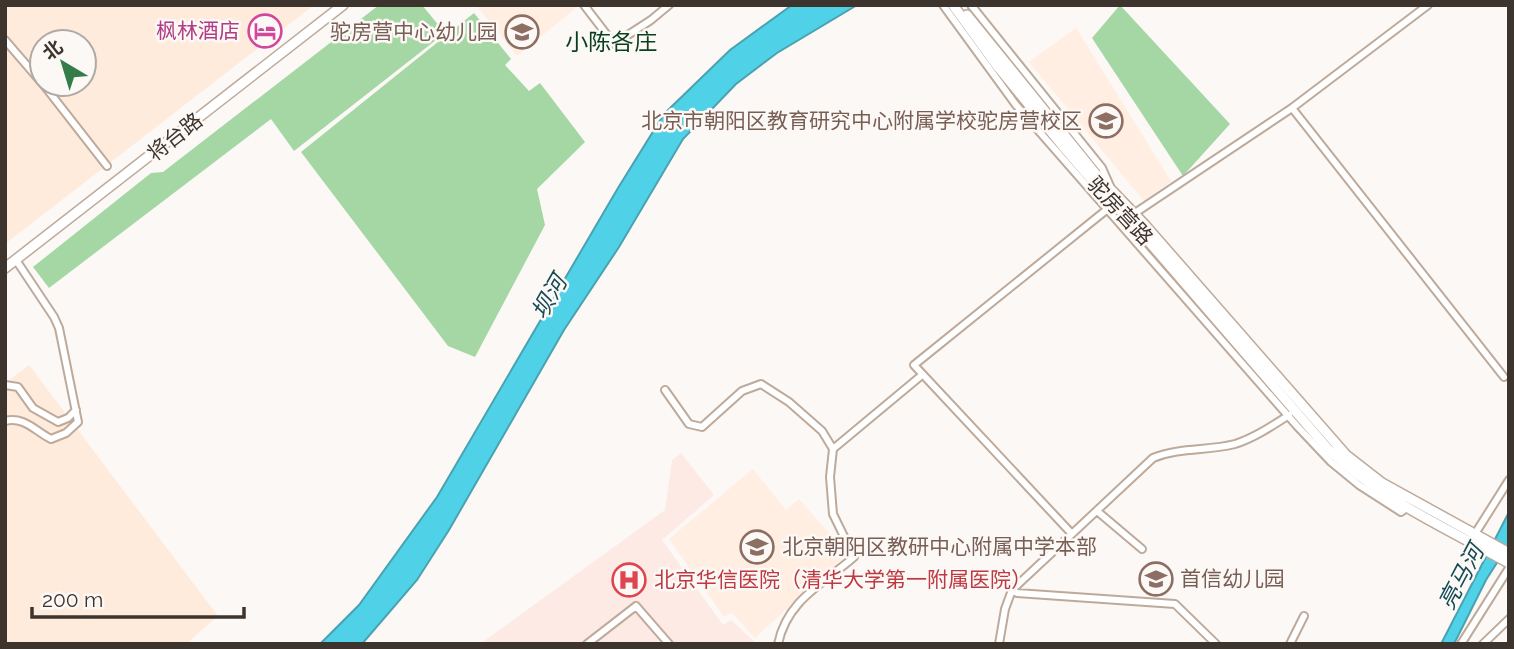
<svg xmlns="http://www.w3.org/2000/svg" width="1514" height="649" font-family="Raleway,'Noto Sans SC',sans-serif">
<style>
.commercial{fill:#ffebdc;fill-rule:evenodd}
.built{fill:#ffeee1}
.medical{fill:#feeae4}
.green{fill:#a5d7a5}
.water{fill:#4fd1e7;stroke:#4aa2b0;stroke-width:2}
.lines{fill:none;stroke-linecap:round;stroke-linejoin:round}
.street-casing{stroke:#beaa9b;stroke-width:10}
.secondary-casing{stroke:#beaa9b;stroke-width:12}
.street{stroke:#fff;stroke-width:6}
.secondary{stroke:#fff;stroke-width:9}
.labels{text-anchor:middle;stroke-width:5;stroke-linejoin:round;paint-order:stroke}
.hotel-label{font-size:21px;fill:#b23c85;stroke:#fcf8f5;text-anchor:end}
.education-label{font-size:21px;fill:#785e54;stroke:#fcf8f5;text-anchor:end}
.street-label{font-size:21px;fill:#3d342e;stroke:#fcf8f5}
.health-label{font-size:21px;fill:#be3a42;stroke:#fcf8f5;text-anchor:start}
.neighbourhood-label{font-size:23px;fill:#093f1d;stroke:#fcf8f5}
.water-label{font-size:23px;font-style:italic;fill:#134b55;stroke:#fcf8f5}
</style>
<rect width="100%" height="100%" fill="#fcf8f5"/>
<path class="commercial" d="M5 5H314L5 244ZM42 42H84V84H42Z
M29 365 218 616 186 644H5V383Z"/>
<path class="built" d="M476 5H575L577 7 517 56Z
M1076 28 1171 181 1144 201 1029 62Z
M753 469 786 510 799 499 847 554 755 638 732 613 724 617 669 539Z"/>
<path class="medical" d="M681 453 714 495 662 540 723 625 731 620 757 644H480L665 510 672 460Z"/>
<path class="green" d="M379 5H422L445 33 294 151 271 119 49 288 33 267 151 173 163 172Z
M1120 5 1230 124 1183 176 1092 38Z
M474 13 511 59 505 65 529 91 540 83 585 142 537 189 545 225 475 357 448 346 301 152Z"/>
<path class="water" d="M792 5H857L777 53 736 84 683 139 619 247 564 330 449 530 417 580 362 644H320L359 605 437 497 618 188 664 114 730 50Z
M1509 512V544L1486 580 1454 644H1441Z"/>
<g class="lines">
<defs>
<path id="street" d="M584 5 614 44 651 20 669 5
M943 5 1016 105 1297 426 1331 462 1359 485 1401 512 1408 507
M971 5 1102 168 1110 186
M5 40 42 83
M43 84 107 166
M1292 108 1504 377
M1132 215 1292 108 1428 5
M5 385 18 387 33 408 58 422 68 418 76 410
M665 390 689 424 702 427 742 391 761 384 789 402 822 431 833 449 830 477 833 514 854 557C823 584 787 600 778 644
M5 421C24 416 35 431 51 439L66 433 78 422 59 328 54 317 16 260
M833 449 922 375
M1097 511 1142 549
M1072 534 914 365 1110 207
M1473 537 1509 480
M1012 590 1017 593 1175 604 1216 644
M587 644 636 606 669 644
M999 644 1005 609 1012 590 1153 458C1180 447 1208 451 1235 444 1254 438 1272 426 1289 415
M1290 644 1304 616
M1461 644 1509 568
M1483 644 1509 619"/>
<path id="secondary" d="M953 5 998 67 1061 144 1103 193 1138 229 1328 449C1378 498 1448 529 1509 563
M967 15 1095 173 1144 224 1346 455 1382 483 1509 553
M5 268 343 5"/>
</defs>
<use href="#street" class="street-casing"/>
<use href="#secondary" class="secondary-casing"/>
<use href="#street" class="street"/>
<use href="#secondary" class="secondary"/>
</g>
<defs>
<symbol id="hotel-ring" viewBox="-11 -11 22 22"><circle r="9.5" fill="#fcf8f5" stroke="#d1479c" stroke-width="1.5"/><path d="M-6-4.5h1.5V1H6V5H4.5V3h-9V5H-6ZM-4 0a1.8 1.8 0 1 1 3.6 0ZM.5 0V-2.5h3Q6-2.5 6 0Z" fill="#d1479c"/></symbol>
<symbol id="school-ring" viewBox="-11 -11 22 22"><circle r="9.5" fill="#fcf8f5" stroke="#8d6e63" stroke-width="1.5"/><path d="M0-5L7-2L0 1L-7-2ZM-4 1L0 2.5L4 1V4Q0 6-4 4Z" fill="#8d6e63"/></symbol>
<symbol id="hospital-ring" viewBox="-11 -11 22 22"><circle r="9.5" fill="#fcf8f5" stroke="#e0444e" stroke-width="1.5"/><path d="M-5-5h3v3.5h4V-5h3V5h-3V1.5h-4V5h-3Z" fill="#e0444e"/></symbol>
</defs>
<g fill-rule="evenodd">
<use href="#hotel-ring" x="246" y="12" width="38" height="38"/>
<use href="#school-ring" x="503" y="13" width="38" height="38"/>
<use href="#school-ring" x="1087" y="102" width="38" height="38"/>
<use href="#school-ring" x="738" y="528" width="38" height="38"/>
<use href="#school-ring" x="1137" y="560" width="38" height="38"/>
<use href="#hospital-ring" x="610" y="561" width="38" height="38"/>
</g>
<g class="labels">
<g class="hotel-label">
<text x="240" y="38">枫林酒店</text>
</g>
<g class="education-label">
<text x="498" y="39">驼房营中心幼儿园</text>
<text x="1082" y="128">北京市朝阳区教育研究中心附属学校驼房营校区</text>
<text x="782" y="554" text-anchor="start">北京朝阳区教研中心附属中学本部</text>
<text x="1180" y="586" text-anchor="start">首信幼儿园</text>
</g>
<g class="street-label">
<text transform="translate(175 137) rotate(-38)" y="7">将台路</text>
<text transform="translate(1120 211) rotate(47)" y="7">驼房营路</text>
</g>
<g class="health-label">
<text x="654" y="587">北京华信医院（清华大学第一附属医院）</text>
</g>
<g class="neighbourhood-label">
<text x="611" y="50">小陈各庄</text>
</g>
<g class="water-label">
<text transform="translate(549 297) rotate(-60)" y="8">坝河</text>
<text transform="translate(1461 577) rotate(-62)" y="8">亮马河</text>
</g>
</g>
<rect width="1514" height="649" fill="none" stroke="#3d342e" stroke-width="14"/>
<g transform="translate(63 63) rotate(322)"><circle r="33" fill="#fcf8f5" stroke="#b0aaa5" stroke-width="2"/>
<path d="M0-5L12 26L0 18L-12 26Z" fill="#347d4a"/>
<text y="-10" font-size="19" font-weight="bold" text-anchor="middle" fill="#3d342e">北</text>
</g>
<path d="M32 607v10h212v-10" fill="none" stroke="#3d342e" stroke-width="3.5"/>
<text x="42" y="607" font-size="21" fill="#3d342e" stroke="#fcf8f5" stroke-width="5" paint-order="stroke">200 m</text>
</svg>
